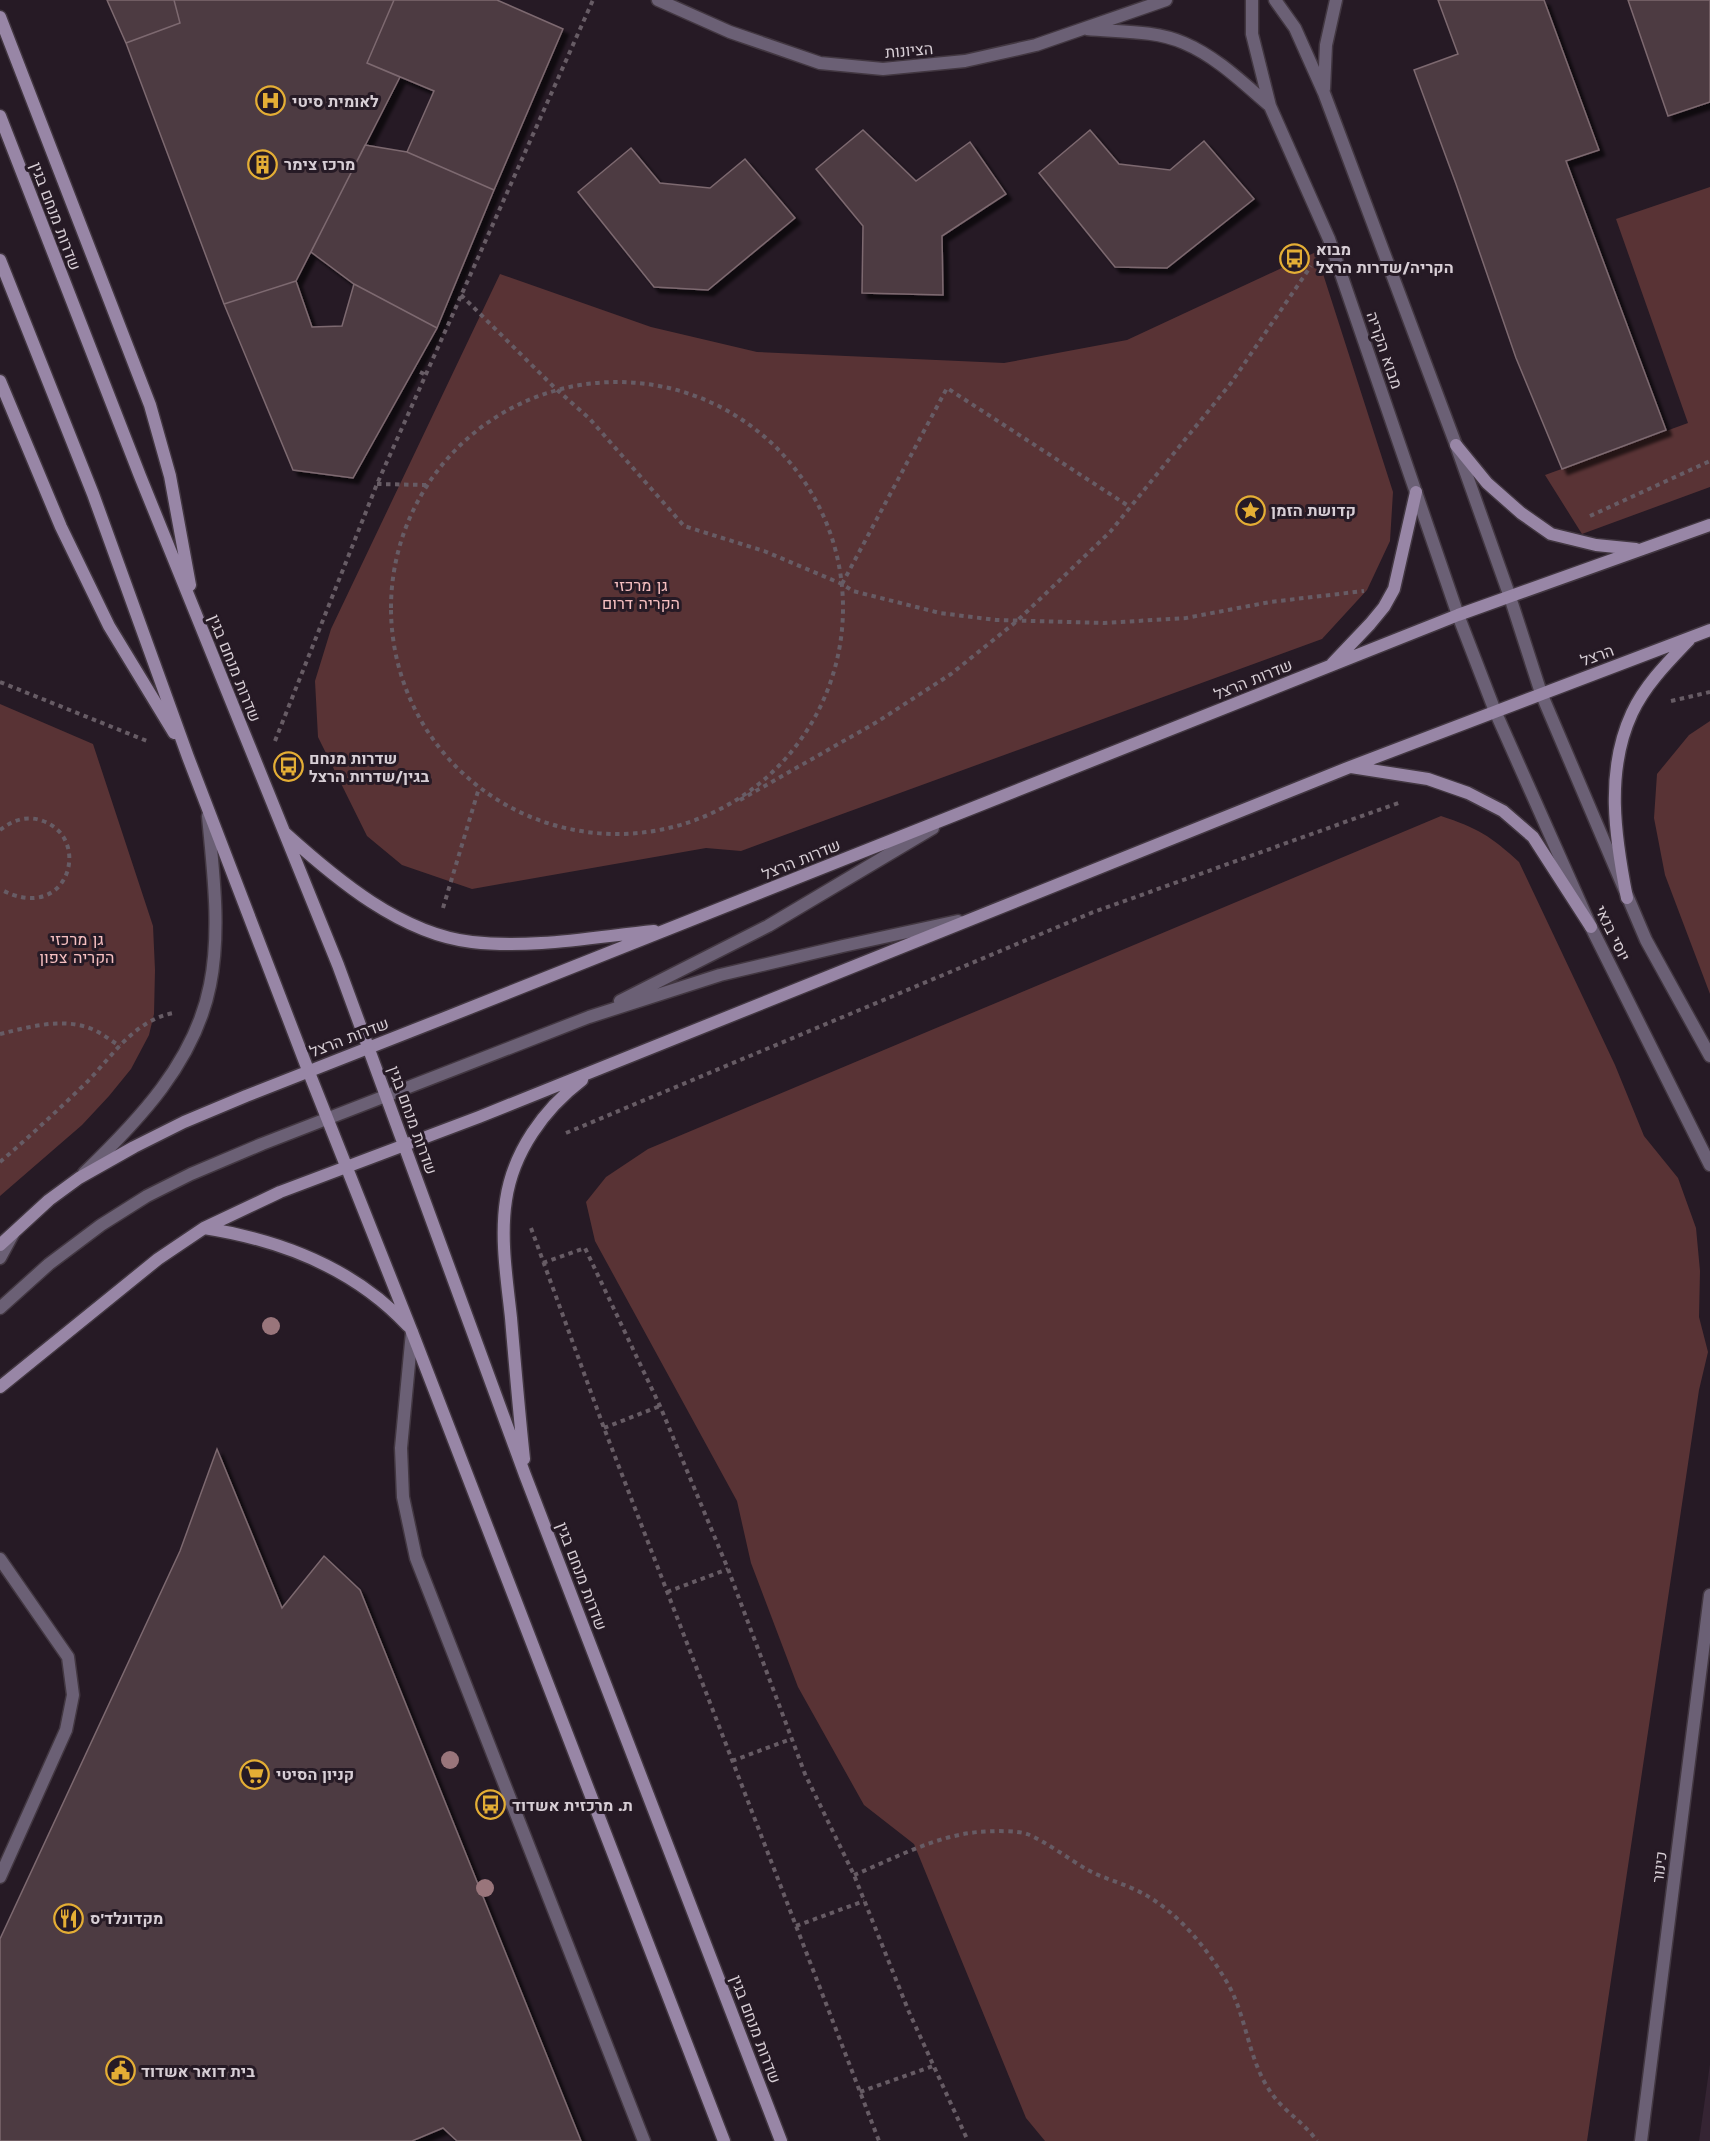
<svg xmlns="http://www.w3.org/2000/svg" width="1710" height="2141" font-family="'Work Sans',Heebo,sans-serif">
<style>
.built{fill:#352433}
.green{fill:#593335}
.building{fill:#4d3b42;stroke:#7d6970;stroke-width:1.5;filter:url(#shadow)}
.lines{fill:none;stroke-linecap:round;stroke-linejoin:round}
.service-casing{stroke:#423741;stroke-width:15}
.minor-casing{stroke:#423741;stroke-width:15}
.tertiary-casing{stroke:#423741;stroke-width:15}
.secondary-casing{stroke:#423741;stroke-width:15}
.path{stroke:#675c65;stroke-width:4;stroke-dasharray:4.5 4.5;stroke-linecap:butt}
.service{stroke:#6b6075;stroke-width:12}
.minor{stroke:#6b6075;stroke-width:12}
.tertiary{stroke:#6b6075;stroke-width:12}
.secondary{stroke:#9886a6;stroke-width:12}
.tree{fill:#99757b}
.labels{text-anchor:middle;stroke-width:6;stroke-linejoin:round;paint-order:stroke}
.street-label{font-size:16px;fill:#d7ced5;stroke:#261a25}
.poi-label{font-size:16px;font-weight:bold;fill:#d7ced5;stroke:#261a25;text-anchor:start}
.park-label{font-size:16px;fill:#f7c0c1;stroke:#261a25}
</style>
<defs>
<filter id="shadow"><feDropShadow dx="5.5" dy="5.5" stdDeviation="1.5" flood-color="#0009"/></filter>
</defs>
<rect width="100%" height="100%" fill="#261a25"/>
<path class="built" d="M1710 2064V2141H1699Z"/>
<path class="green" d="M1710 187V487L1582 534 1545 475 1688 423 1616 219Z
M1316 252 1393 492 1390 541 1367 590 1322 639 741 851 706 848 472 889 402 865 367 836 318 737 315 681 331 629 500 274 651 327 757 352 1004 363 1127 340Z
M0 704 93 744 153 926 155 970 154 1014 149 1035 131 1069 109 1096 82 1125 0 1196Z
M1710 721V994L1665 875 1654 818 1657 774 1689 735Z
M1441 816C1477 828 1491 836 1519 862L1615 1065 1644 1136 1678 1178 1696 1228 1700 1271 1699 1317 1708 1352 1699 1390 1587 2141H1045L1026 2118 914 1844 864 1805 798 1687 751 1563 737 1501 595 1241 586 1202 606 1177 648 1149Z"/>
<path class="building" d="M107 0H174L180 23 126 43Z
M174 0H394L367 63 400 77 296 281 224 304 126 43 180 23Z
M394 0H497L563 29 494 190 407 152 434 91 367 63Z
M1438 0H1544L1599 150 1566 161 1666 430 1562 469 1516 358 1456 184 1414 70 1458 54Z
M1628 0H1710V102L1668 116Z
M863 130 916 181 970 142 1006 194 942 236 943 295 862 293 863 226 816 169Z
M1090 130 1119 164 1170 170 1204 141 1254 199 1167 268 1115 267 1039 173Z
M365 145 407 152 494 190 437 328 354 284 311 252Z
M631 148 660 183 710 188 745 159 795 218 708 290 654 287 578 192Z
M296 281 312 327 342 326 354 284 437 328 353 478 293 470 224 304Z
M217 1449 282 1608 324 1556 360 1590 581 2141H457L443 2128 412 2141H0V1939L180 1551Z"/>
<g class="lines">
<defs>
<path id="service" d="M620 1001 768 926 933 828
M84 1173C138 1121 195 1062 210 985 221 930 213 871 208 816
M0 1258 13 1234
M0 1308 49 1264 101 1225 147 1196 191 1174 262 1144 589 1017 720 975 843 946 958 921
M412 1332 401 1448 403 1497 416 1558 644 2141
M0 1559 68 1657 73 1695 66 1730 0 1877"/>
<path id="minor" d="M1541 693 1646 940 1710 1056
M1495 711 1591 927 1710 1165
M1641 2141 1710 1595"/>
<path id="tertiary" d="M658 0 730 32 820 63 883 69 965 61 1036 45 1166 0
M1252 0V34L1270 106 1329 239 1458 615 1495 711
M1275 0 1295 28 1324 93 1456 445 1510 597 1541 693
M1087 29C1118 32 1155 30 1184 43 1217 57 1243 83 1270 106
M1324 89 1326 45 1336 0"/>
<path id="secondary" d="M0 17 150 405 170 476 190 585
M0 116 140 476 338 965 525 1475 781 2141
M0 260 93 494 188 757 308 1070 412 1332 724 2141
M0 381 61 527 109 626 174 733
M1456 445 1487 483 1521 513 1551 534 1596 545 1636 549
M1332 664 1370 624 1384 607 1394 589 1416 492
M1351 767 1428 779 1468 793 1503 811 1533 837 1591 927
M285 833C336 879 401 934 472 942 532 949 594 937 654 931
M1627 898C1615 837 1605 771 1632 713 1645 685 1668 662 1689 640
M204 1228C281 1240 354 1268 408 1326
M0 1245 49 1200 79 1178 134 1147 184 1122 246 1096 442 1019 1458 615 1710 525
M0 1387 158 1259 204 1228 280 1192 479 1117 1350 767 1710 630
M524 1459C519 1412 515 1365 511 1318 507 1280 500 1239 506 1200 513 1152 544 1109 582 1080"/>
</defs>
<use href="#service" class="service-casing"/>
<use href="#minor" class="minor-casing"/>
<use href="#tertiary" class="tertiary-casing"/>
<use href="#secondary" class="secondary-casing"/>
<path class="path" d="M461 295 556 389 589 418 684 526 764 551 842 584 853 591 940 613 996 620 1104 623 1186 618 1270 602 1364 591
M420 372 426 375
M391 608a226 226 0 1 1 452 0a226 226 0 1 1-452 0Z
M377 484 426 485
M1590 516 1710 461
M842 584 947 388 1130 507
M0 682 147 741
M1671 701 1710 692
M275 741 377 484 593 0
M740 800 877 722 951 674 1017 621 1110 532 1231 383 1311 266
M0 830C13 820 27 815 43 821 93 839 68 926 0 889
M443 908 479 788
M0 1034C29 1027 63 1017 92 1029 102 1033 111 1041 120 1046
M566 1133 1091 913 1401 802
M0 1162C29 1137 57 1111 85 1084 112 1057 133 1021 173 1013
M531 1228 604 1428 879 2141
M543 1263 585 1248 660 1406 728 1569 805 1774 854 1875 909 2012 968 2141
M604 1428 660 1406
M667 1592 728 1569
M732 1761 791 1739
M854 1875C893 1859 935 1836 978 1832 990 1831 1016 1830 1027 1834 1045 1841 1069 1859 1086 1869 1102 1878 1119 1882 1136 1890 1174 1908 1204 1944 1225 1979 1246 2012 1247 2055 1268 2088 1281 2110 1303 2121 1317 2141
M796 1926 864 1901
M860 2092 933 2066"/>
<use href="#service" class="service"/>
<use href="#minor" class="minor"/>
<use href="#tertiary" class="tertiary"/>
<use href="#secondary" class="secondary"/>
</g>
<g class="tree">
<circle cx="271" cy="1326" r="9"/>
<circle cx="450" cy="1760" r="9"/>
<circle cx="485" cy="1888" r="9"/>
</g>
<defs>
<symbol id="hospital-ring" viewBox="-11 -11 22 22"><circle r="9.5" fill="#261a25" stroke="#e4ae35" stroke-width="1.5"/><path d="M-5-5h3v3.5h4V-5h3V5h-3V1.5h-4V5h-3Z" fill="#e4ae35"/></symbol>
<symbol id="building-ring" viewBox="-11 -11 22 22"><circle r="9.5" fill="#261a25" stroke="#e4ae35" stroke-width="1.5"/><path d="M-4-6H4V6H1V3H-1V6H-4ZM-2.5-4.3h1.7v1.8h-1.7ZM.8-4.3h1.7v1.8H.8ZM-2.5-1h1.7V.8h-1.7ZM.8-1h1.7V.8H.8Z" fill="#e4ae35"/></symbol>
<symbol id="bus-ring" viewBox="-11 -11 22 22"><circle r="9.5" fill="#261a25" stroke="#e4ae35" stroke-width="1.5"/><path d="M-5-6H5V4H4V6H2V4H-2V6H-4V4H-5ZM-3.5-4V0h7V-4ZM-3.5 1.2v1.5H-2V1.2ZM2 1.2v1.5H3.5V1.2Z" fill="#e4ae35"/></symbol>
<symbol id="sight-ring" viewBox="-11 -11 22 22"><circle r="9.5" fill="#261a25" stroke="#e4ae35" stroke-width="1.5"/><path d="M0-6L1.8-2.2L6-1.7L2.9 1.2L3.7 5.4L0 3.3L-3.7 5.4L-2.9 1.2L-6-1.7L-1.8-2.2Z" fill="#e4ae35"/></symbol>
<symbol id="supermarket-ring" viewBox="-11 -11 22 22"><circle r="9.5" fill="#261a25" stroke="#e4ae35" stroke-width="1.5"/><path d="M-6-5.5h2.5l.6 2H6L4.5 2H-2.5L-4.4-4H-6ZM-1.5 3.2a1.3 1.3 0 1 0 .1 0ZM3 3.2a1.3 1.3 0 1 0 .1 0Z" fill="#e4ae35"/></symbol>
<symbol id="restaurant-ring" viewBox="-11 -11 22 22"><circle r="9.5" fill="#261a25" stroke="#e4ae35" stroke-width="1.5"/><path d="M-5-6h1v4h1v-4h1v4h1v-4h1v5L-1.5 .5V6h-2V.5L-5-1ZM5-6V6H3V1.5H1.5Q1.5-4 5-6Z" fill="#e4ae35"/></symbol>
<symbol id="civic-ring" viewBox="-11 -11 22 22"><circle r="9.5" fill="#261a25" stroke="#e4ae35" stroke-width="1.5"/><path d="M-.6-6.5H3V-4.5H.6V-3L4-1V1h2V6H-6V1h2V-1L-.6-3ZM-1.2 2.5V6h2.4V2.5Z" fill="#e4ae35"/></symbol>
</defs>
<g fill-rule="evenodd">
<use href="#hospital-ring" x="254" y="84" width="33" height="33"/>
<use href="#building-ring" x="246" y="148" width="33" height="33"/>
<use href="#bus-ring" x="1278" y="242" width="33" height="33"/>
<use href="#sight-ring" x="1234" y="494" width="33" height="33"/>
<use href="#bus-ring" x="272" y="750" width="33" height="33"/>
<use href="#supermarket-ring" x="238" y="1758" width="33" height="33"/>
<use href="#bus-ring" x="474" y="1788" width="33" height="33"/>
<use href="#restaurant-ring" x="52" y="1902" width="33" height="33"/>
<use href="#civic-ring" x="104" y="2054" width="33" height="33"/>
</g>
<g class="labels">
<g class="street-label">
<text transform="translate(909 50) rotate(-5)" y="6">הציונות</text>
<text transform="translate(56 216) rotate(69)" y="6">שדרות מנחם בגין</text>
<text transform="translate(1385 350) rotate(71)" y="6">מבוא הקריה</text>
<text transform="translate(1597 655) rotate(-20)" y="6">הרצל</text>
<text transform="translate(235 668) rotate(68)" y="6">שדרות מנחם בגין</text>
<text transform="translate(1253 679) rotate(-22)" y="6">שדרות הרצל</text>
<text transform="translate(801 859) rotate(-22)" y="6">שדרות הרצל</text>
<text transform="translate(1613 933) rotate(64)" y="6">יוסי בנאי</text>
<text transform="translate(349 1037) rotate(-21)" y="6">שדרות הרצל</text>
<text transform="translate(413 1120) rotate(70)" y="6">שדרות מנחם בגין</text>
<text transform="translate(582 1576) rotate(69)" y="6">שדרות מנחם בגין</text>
<text transform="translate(1659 1867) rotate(-83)" y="6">כינור</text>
<text transform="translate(756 2029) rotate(69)" y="6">שדרות מנחם בגין</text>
</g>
<g class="poi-label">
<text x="292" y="107">לאומית סיטי</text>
<text x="284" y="170">מרכז צימר</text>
<text x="1316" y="255">מבוא<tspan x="1316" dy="18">הקריה/שדרות הרצל</tspan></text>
<text x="1271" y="516">קדושת הזמן</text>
<text x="309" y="764">שדרות מנחם<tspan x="309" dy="18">בגין/שדרות הרצל</tspan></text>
<text x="276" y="1780">קניון הסיטי</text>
<text x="512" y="1811">ת. מרכזית אשדוד</text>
<text x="90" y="1924">מקדונלד'ס</text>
<text x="141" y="2077">בית דואר אשדוד</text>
</g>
<g class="park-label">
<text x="641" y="591">גן מרכזי<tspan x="641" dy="18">הקריה דרום</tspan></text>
<text x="77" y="945">גן מרכזי<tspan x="77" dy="18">הקריה צפון</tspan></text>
</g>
</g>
</svg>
